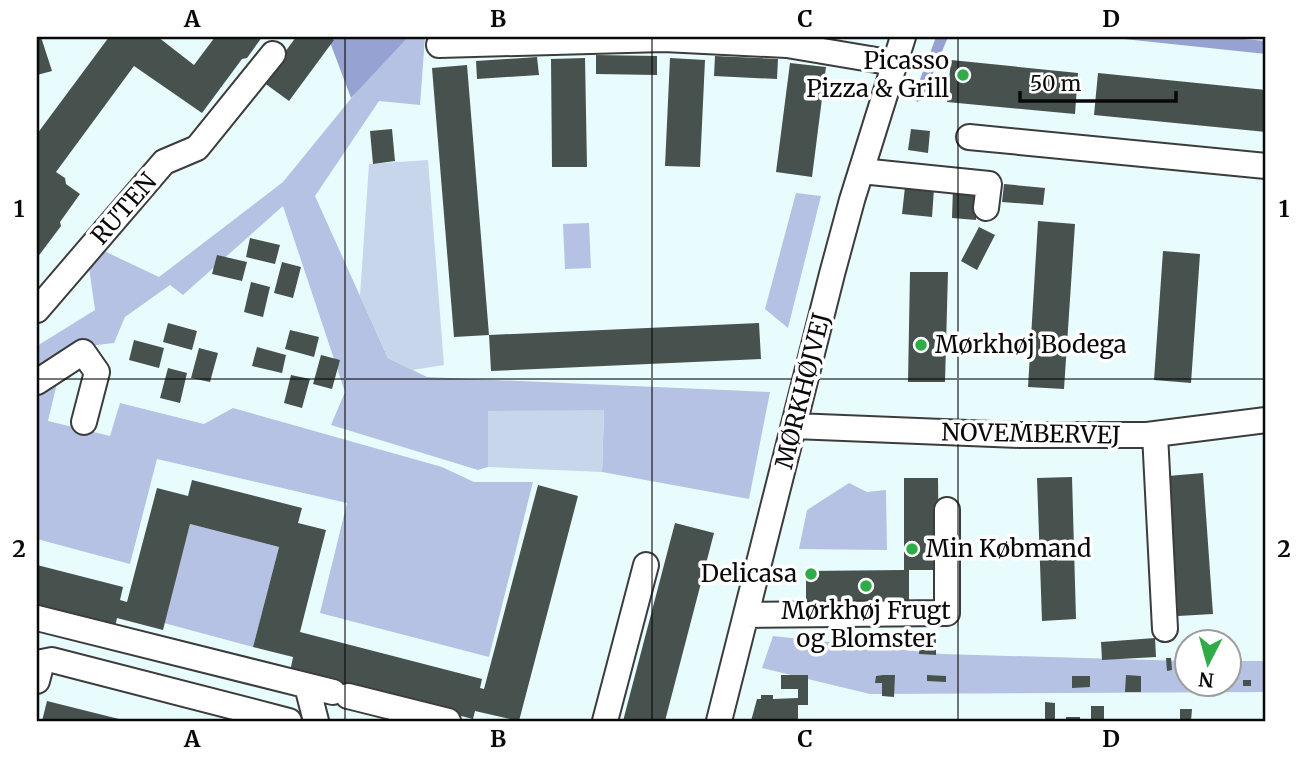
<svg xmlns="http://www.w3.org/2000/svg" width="1303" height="758" font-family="Merriweather,serif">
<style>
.green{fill:#b6c2e3}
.forest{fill:#96a3d2}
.pitch{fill:#c7d6eb}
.building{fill:#47514d}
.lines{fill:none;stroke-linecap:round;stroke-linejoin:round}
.minor-casing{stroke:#3c3c3c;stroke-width:28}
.minor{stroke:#fff;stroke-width:24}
.grid{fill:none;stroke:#090909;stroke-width:2;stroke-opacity:0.55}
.poi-dot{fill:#2fab47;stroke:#fff;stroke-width:2.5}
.labels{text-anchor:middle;stroke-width:7;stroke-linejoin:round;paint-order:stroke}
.poi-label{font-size:24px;fill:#090909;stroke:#fff;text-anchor:end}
.street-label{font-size:24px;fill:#090909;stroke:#fff}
.neatline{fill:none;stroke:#090909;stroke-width:2.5}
.grid-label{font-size:23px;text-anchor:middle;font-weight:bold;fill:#090909}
</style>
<rect width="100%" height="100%" fill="#e8fcfd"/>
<path class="green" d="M407 37H425L420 105 379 101 315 196 388 358 427 377 770 392 749 499 602 472 604 411H488V467L478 470 331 425 345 392 283 206 183 295 170 285 125 317 114 343 80 347 37 373V346L95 310 89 268 102 250 159 277 283 182 375 69Z
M796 193 821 196 788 328 765 309Z
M589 223 591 268 565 269 563 224Z
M57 383 48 421 110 436 120 403 204 424 233 408 442 467 474 482H533L489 657 320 613 347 503 157 459 130 564 37 539V397Z
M849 483 867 492 886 490 887 550 799 549 807 510Z
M190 524 279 547 253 647 164 623Z
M773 636 942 654 1187 661 1188 684H1230V661H1266V692L870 694 762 668Z"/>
<path class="forest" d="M328 37H408L351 98Z
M936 37H948L922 100 917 102 913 98Z
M1105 37H1220L1266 41V54Z"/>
<path class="pitch" d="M428 160 444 365 412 370 388 358 360 296 369 164Z
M604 410 602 472 488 467V411Z"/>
<path class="building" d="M37 37H41L52 71 37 75Z
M109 37H158L194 65 215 37H262L247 58 242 59 202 113 134 66 56 172 65 178 66 184 80 194 60 222 61 226 37 258V134Z
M296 37H329L334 40 289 101 263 82Z
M596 55 657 56V75L596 74Z
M715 56 778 59 777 79 714 76Z
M537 57 539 75 477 79 476 61Z
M585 58 587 167H552L551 59Z
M670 58 705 60 700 167 665 166Z
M951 60 1078 73 1075 114 947 102Z
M790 63 826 67 812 177 776 172Z
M467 65 489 335 454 337 432 68Z
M1098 73 1266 90V132L1094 115Z
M392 129 395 161 373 164 370 131Z
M911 129 930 131 928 153 908 150Z
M1004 184 1045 188 1043 205 1002 202Z
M905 187 934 189 932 217 902 214Z
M953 188 977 189 976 220 952 218Z
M1038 221 1075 224 1064 389 1028 387Z
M979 227 995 235 977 270 961 261Z
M250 238 280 245 275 264 246 257Z
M1163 251 1200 254 1191 383 1154 380Z
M217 255 247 262 242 281 212 274Z
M282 262 301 267 293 298 274 293Z
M910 272H948L945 382H908Z
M251 282 270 287 263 317 244 312Z
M168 323 197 331 192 350 163 342Z
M759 323 761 359 491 371 489 335Z
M290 330 319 337 314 357 285 349Z
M134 340 164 348 159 368 129 360Z
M257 347 286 355 282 373 252 366Z
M199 348 218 353 210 382 191 378Z
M321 355 340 360 332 389 313 384Z
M168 368 187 373 180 403 160 398Z
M291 375 310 379 302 408 284 403Z
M1203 473 1213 614 1178 616 1168 476Z
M1072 477 1076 619 1042 621 1037 478Z
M904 478H938L939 570H909V604H806V571L904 570Z
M192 480 302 508 298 523 326 530 300 632 482 679 480 688 484 689 538 485 578 496 519 721 475 711 473 719 290 672 293 657 253 647 279 547 190 524 163 630 117 618 115 627 37 606V565L123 587 120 600 127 602 157 488 188 496Z
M675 523 714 533 665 721H623Z
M920 638H936V655L919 654Z
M1155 638 1156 657 1102 660 1101 642Z
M1166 658H1171L1172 670 1167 671Z
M781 675H808V705H798V721H751L757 699H761V695H773V699L798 698V689H781Z
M883 675H895L894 697 882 696V683H875L876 676Z
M927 675 946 676V682L927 681Z
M1126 675 1141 676V692H1125Z
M1072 676H1090V687L1072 688Z
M1243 680H1251V686H1243Z
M47 701 123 720V721H42Z
M1045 702 1055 703V721H1045Z
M1091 706H1104V721H1091Z
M1180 709H1192L1191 721H1180Z
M1066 717H1080V721H1066Z"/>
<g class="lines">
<defs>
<path id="minor" d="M439 45 664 39 787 45 894 63
M969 137 1266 166
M861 171 989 184 986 208
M37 310 164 162 197 148 273 54
M37 382 83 352 97 372 84 422
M794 426 1020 435H1147L1266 420
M1155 434 1165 629
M746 615 947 613V510
M37 618 333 692
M37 681 42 662 52 660 289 721
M307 686 316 721
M348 696 448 721
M605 721 646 565
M719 721 832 274 852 200 903 37"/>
</defs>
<use href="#minor" class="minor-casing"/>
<use href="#minor" class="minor"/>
</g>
<path class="grid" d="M345 37V721M652 37V721M958 37V721M37 379H1266"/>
<g class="poi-dot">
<circle cx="963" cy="75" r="7"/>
<circle cx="921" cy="345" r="7"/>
<circle cx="912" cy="549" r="7"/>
<circle cx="811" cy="574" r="7"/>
<circle cx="866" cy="586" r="7"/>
</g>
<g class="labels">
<g class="poi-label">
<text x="949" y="69">Picasso<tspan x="949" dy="28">Pizza &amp; Grill</tspan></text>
<text x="935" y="353" text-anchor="start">Mørkhøj Bodega</text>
<text x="926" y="557" text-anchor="start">Min Købmand</text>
<text x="797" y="582">Delicasa</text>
<text x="866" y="619" text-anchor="middle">Mørkhøj Frugt<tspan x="866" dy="28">og Blomster</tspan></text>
</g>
<g class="street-label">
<text transform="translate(124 209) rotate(-49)" y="8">RUTEN</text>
<text transform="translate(803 391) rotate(-76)" y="8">MØRKHØJVEJ</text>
<text transform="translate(1031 434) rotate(1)" y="8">NOVEMBERVEJ</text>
</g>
</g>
<rect width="1303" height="758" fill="none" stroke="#ffffff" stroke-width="77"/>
<g transform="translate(1208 663) rotate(186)"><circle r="33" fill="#ffffff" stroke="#9d9d9d" stroke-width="2"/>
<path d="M0-5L12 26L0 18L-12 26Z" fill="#2fab47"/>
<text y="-10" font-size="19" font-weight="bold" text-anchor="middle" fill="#090909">N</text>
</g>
<path d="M1020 91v10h156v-10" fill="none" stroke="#090909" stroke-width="3.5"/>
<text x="1030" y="91" font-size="21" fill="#090909" stroke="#ffffff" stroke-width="5" paint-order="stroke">50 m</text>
<rect x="38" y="38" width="1226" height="682" class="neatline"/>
<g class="grid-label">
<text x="192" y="27">A</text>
<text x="498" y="27">B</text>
<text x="805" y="27">C</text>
<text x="1111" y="27">D</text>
<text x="19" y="217">1</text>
<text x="1284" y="217">1</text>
<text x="19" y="557">2</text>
<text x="1284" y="557">2</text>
<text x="192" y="747">A</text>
<text x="498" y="747">B</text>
<text x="805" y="747">C</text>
<text x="1111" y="747">D</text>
</g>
</svg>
